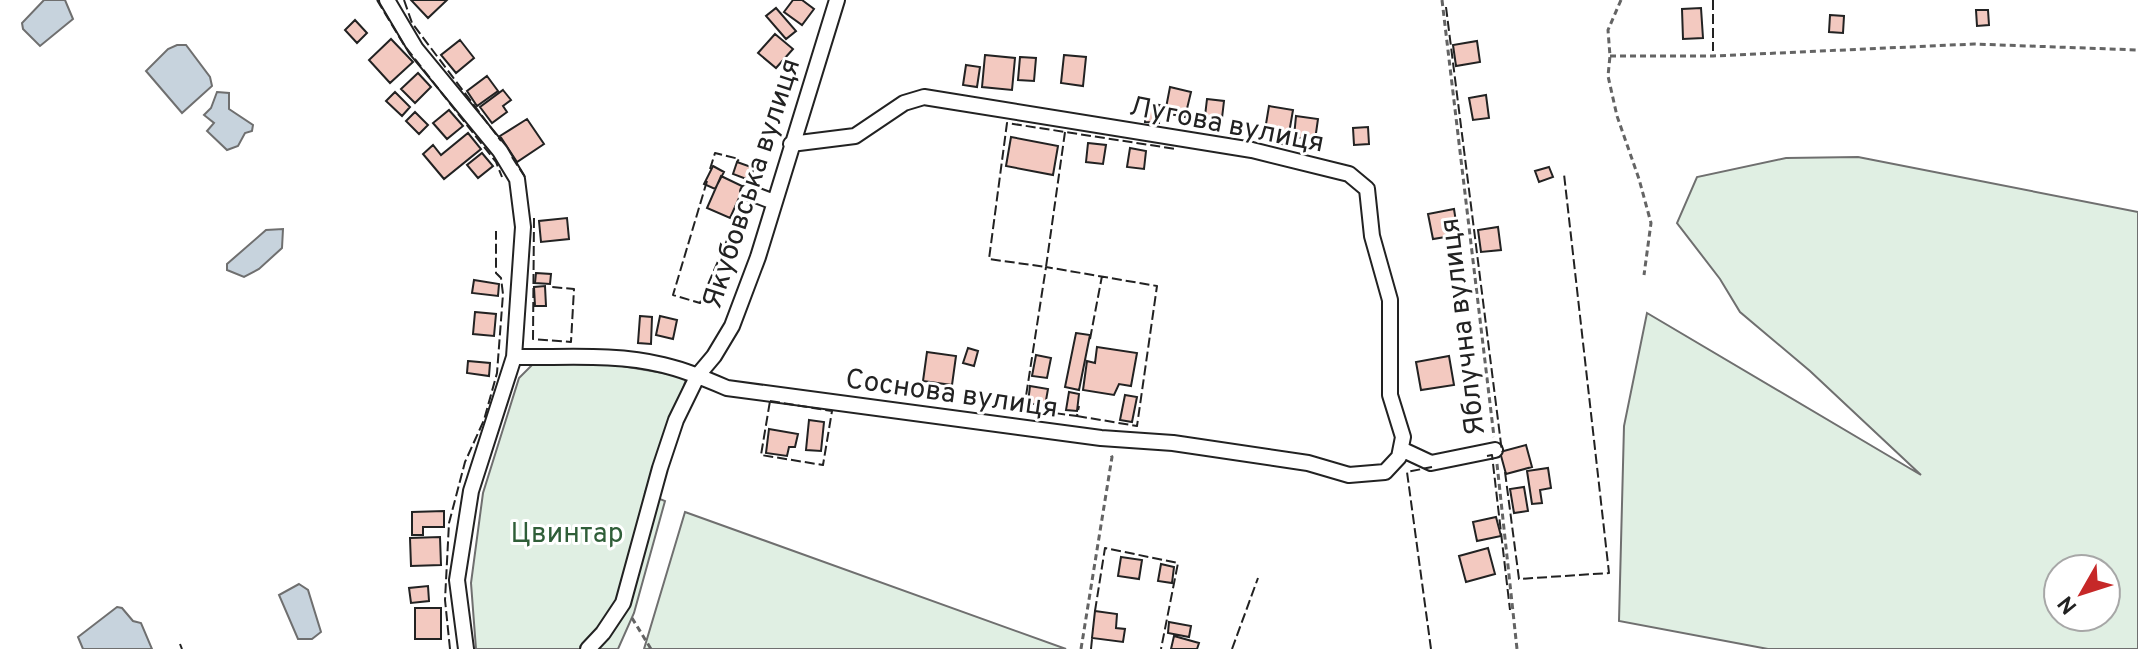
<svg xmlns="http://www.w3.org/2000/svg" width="2138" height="649" font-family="Overpass,sans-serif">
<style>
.green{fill:#e0efe3;stroke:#6f6f6f;stroke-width:2;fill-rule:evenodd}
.water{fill:#c7d3dd;stroke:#6f6f6f;stroke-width:2}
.building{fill:#f3c9c0;stroke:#222;stroke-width:2}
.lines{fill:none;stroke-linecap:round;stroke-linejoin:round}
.minor-casing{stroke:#222;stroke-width:18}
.path{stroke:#646464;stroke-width:3;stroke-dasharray:6 4;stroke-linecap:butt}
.minor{stroke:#fff;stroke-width:14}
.fence{stroke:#222;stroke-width:2;stroke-dasharray:10 4;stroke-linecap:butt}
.labels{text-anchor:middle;stroke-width:6;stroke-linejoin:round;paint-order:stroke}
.street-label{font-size:28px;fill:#222;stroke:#fff}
.park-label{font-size:28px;fill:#2f5e38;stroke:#fff}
</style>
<rect width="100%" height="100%" fill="#fff"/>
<path class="green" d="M1858 157 2138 212V649H1768L1619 621 1624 426 1647 313 1921 475 1810 371 1740 312 1720 279 1677 223 1697 177 1786 158ZM2058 569H2106V617H2058Z
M534 363 616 365 687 377 645 493 665 501 634 613 618 649H476L471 583 483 493 519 378Z
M685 512 1066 649H644Z"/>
<path class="water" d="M44 0H65L73 19 40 46 23 29 22 23Z
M177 45H186L210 77 212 86 182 113 146 71 168 49Z
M217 92 229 93V109L253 125 252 131 245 133 238 146 227 150 207 131 214 123 204 115 211 108Z
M283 229 282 248 259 269 244 277 227 270V264L266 230Z
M299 584 308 590 321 632 312 639H298L279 595Z
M117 607 122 608 133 621 141 623 152 649H83L78 637Z"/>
<path class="building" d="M411 0H447L428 18Z
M793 0H802L814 9 802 25 784 12Z
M776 8 796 31 786 39 766 16Z
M1701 8 1703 38 1683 39 1682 9Z
M1976 10H1988L1989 25 1977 26Z
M1830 15 1844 16 1843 33 1829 32Z
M355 20 367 33 357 43 345 30Z
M775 34 793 49 776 68 758 53Z
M391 39 413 62 390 83 369 60Z
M460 40 474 58 456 73 441 55Z
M1477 41 1480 62 1456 66 1453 45Z
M985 55 1015 58 1012 90 982 87Z
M1064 55 1086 57 1083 86 1061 83Z
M1020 57 1036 58 1034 81 1018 80Z
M966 65 980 67 977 87 963 85Z
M418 73 431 87 415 103 401 89Z
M487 76 498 91 477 106 467 91Z
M1170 87 1191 92 1185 117 1165 113Z
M503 90 511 100 503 106 507 112 492 123 480 107Z
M395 92 410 107 402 116 386 101Z
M1486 95 1489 118 1473 120 1469 98Z
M1207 99 1224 101 1222 118 1205 116Z
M1147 103 1160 105 1159 123 1145 122Z
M1269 106 1293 110 1287 145 1272 142 1273 137 1269 136 1270 131 1265 130Z
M449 110 463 126 447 139 433 123Z
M415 112 428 125 419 134 406 121Z
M1296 116 1318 119 1315 140 1294 137Z
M527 119 544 144 517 162 500 136Z
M1368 127 1369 144 1354 145 1353 128Z
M468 133 481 149 444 179 423 154 433 145 441 155Z
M1011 137 1058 146 1053 175 1006 166Z
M1088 143 1106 145 1103 164 1086 162Z
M1130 148 1146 151 1144 169 1127 167Z
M482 153 493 166 478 178 467 165Z
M737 162 754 168 749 180 733 174Z
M713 166 724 172 715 189 704 184Z
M1549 167 1553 177 1539 182 1535 171Z
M721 176 744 187 730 218 707 208Z
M1454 209 1458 235 1433 239 1428 214Z
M567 218 569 239 541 242 539 221Z
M1498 227 1501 250 1481 252 1478 230Z
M536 273 551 274 550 284 535 283Z
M474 280 499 284 498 296 472 293Z
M545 286 546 306H535L534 287Z
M475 312 496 314 494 336 473 334Z
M640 316 652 317 651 344 638 343Z
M660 316 677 320 673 339 656 335Z
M1076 333 1090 335 1079 390 1065 387Z
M1097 347 1137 353 1131 386 1119 384 1114 395 1083 390 1087 361 1095 363Z
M968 348 978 351 974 366 963 363Z
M927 352 956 356 952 385 923 381Z
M1036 355 1051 358 1047 378 1032 376Z
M1449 356 1454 385 1421 390 1416 362Z
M468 361 490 363 489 376 467 373Z
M1030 386 1048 389 1045 406 1028 403Z
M1069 392 1079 394 1077 411 1066 410Z
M1125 395 1137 397 1132 422 1120 420Z
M809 420 824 422 821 451 806 450Z
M769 429 798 434 795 447H789L787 456 766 453Z
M1526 445 1532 467 1506 474 1500 452Z
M1548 468 1551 488 1540 490 1542 503 1532 504 1527 471Z
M1524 487 1528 511 1514 513 1510 489Z
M444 511V527H423V535H412V512Z
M1496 517 1501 536 1477 541 1473 522Z
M440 537 441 565 411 566 410 538Z
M1488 548 1495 574 1466 582 1459 556Z
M1121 557 1142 560 1139 579 1118 576Z
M1161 564 1174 567 1172 583 1158 581Z
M428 586 429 601 411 603 409 588Z
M415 608H441V639H415Z
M1095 611 1117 614 1116 628 1125 629 1123 642 1092 638Z
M1169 622 1191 626 1189 637 1168 633Z
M1174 636 1199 643 1197 649H1171Z"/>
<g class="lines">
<defs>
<path id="minor" d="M387 0 416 49 500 151 517 179 523 227 514 357 471 491 457 580 466 649
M748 192 774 202
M514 357C562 358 615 353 663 365 685 370 706 379 727 388L1101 438 1173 443 1308 463 1349 475 1385 472 1399 457 1403 437 1390 395V300L1372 236 1367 189 1349 174 1252 150 924 97 904 103 855 136 791 144
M1401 449 1431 463 1495 450
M588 649 603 633 623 603 660 468 676 420 698 375 714 356 732 326 758 257 837 0"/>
</defs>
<use href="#minor" class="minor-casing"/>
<path class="path" d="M1442 0 1494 437
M1621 0 1608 30 1610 56 1608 76 1617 116 1639 179 1651 223 1644 275
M1610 56H1713L1974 44 2138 50
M1497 464 1517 649
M632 618 651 649
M1081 649 1112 457 1110 453"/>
<use href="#minor" class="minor"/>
<path class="fence" d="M377 0 404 45 496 162 502 177
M404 0 412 23 501 141
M1713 0V51
M1446 7 1502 452
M1065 132 1046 267 989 259 1007 123 1176 149
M512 157 525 177
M710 169 715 153 739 159 737 162
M707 181 673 295 700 303 746 196
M534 218 533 339 571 342 574 289 551 287
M1090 339 1102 276
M770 401 832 411 823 465 761 455Z
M1077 416 1137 426 1157 286 1046 267 1024 409 1077 416 1079 406
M1487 456 1492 455 1510 610
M1505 472 1519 579 1609 573 1564 174
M1095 611 1105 548 1178 563 1161 649
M180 644 182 649
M450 649 445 600 449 523 465 462 484 420 497 373 503 294 501 278 496 273V231
M1091 649 1092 639
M1232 649 1258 578
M1431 649 1407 472 1432 467"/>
</g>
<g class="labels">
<g class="street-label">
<text transform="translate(1227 123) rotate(11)" y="10">Лугова вулиця</text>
<text transform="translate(750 183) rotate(-72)" y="10">Якубовська вулиця</text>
<text transform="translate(1461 327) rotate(-97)" y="10">Яблучна вулиця</text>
<text transform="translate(952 392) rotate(8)" y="10">Соснова вулиця</text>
</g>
<g class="park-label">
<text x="567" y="542">Цвинтар</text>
</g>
</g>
<g transform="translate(2082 593) rotate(231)"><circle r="38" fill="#ffffff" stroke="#a7a7a7" stroke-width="2"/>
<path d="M0-6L14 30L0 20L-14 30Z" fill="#c62828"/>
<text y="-12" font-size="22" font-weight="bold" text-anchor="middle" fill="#222222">N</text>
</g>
</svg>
